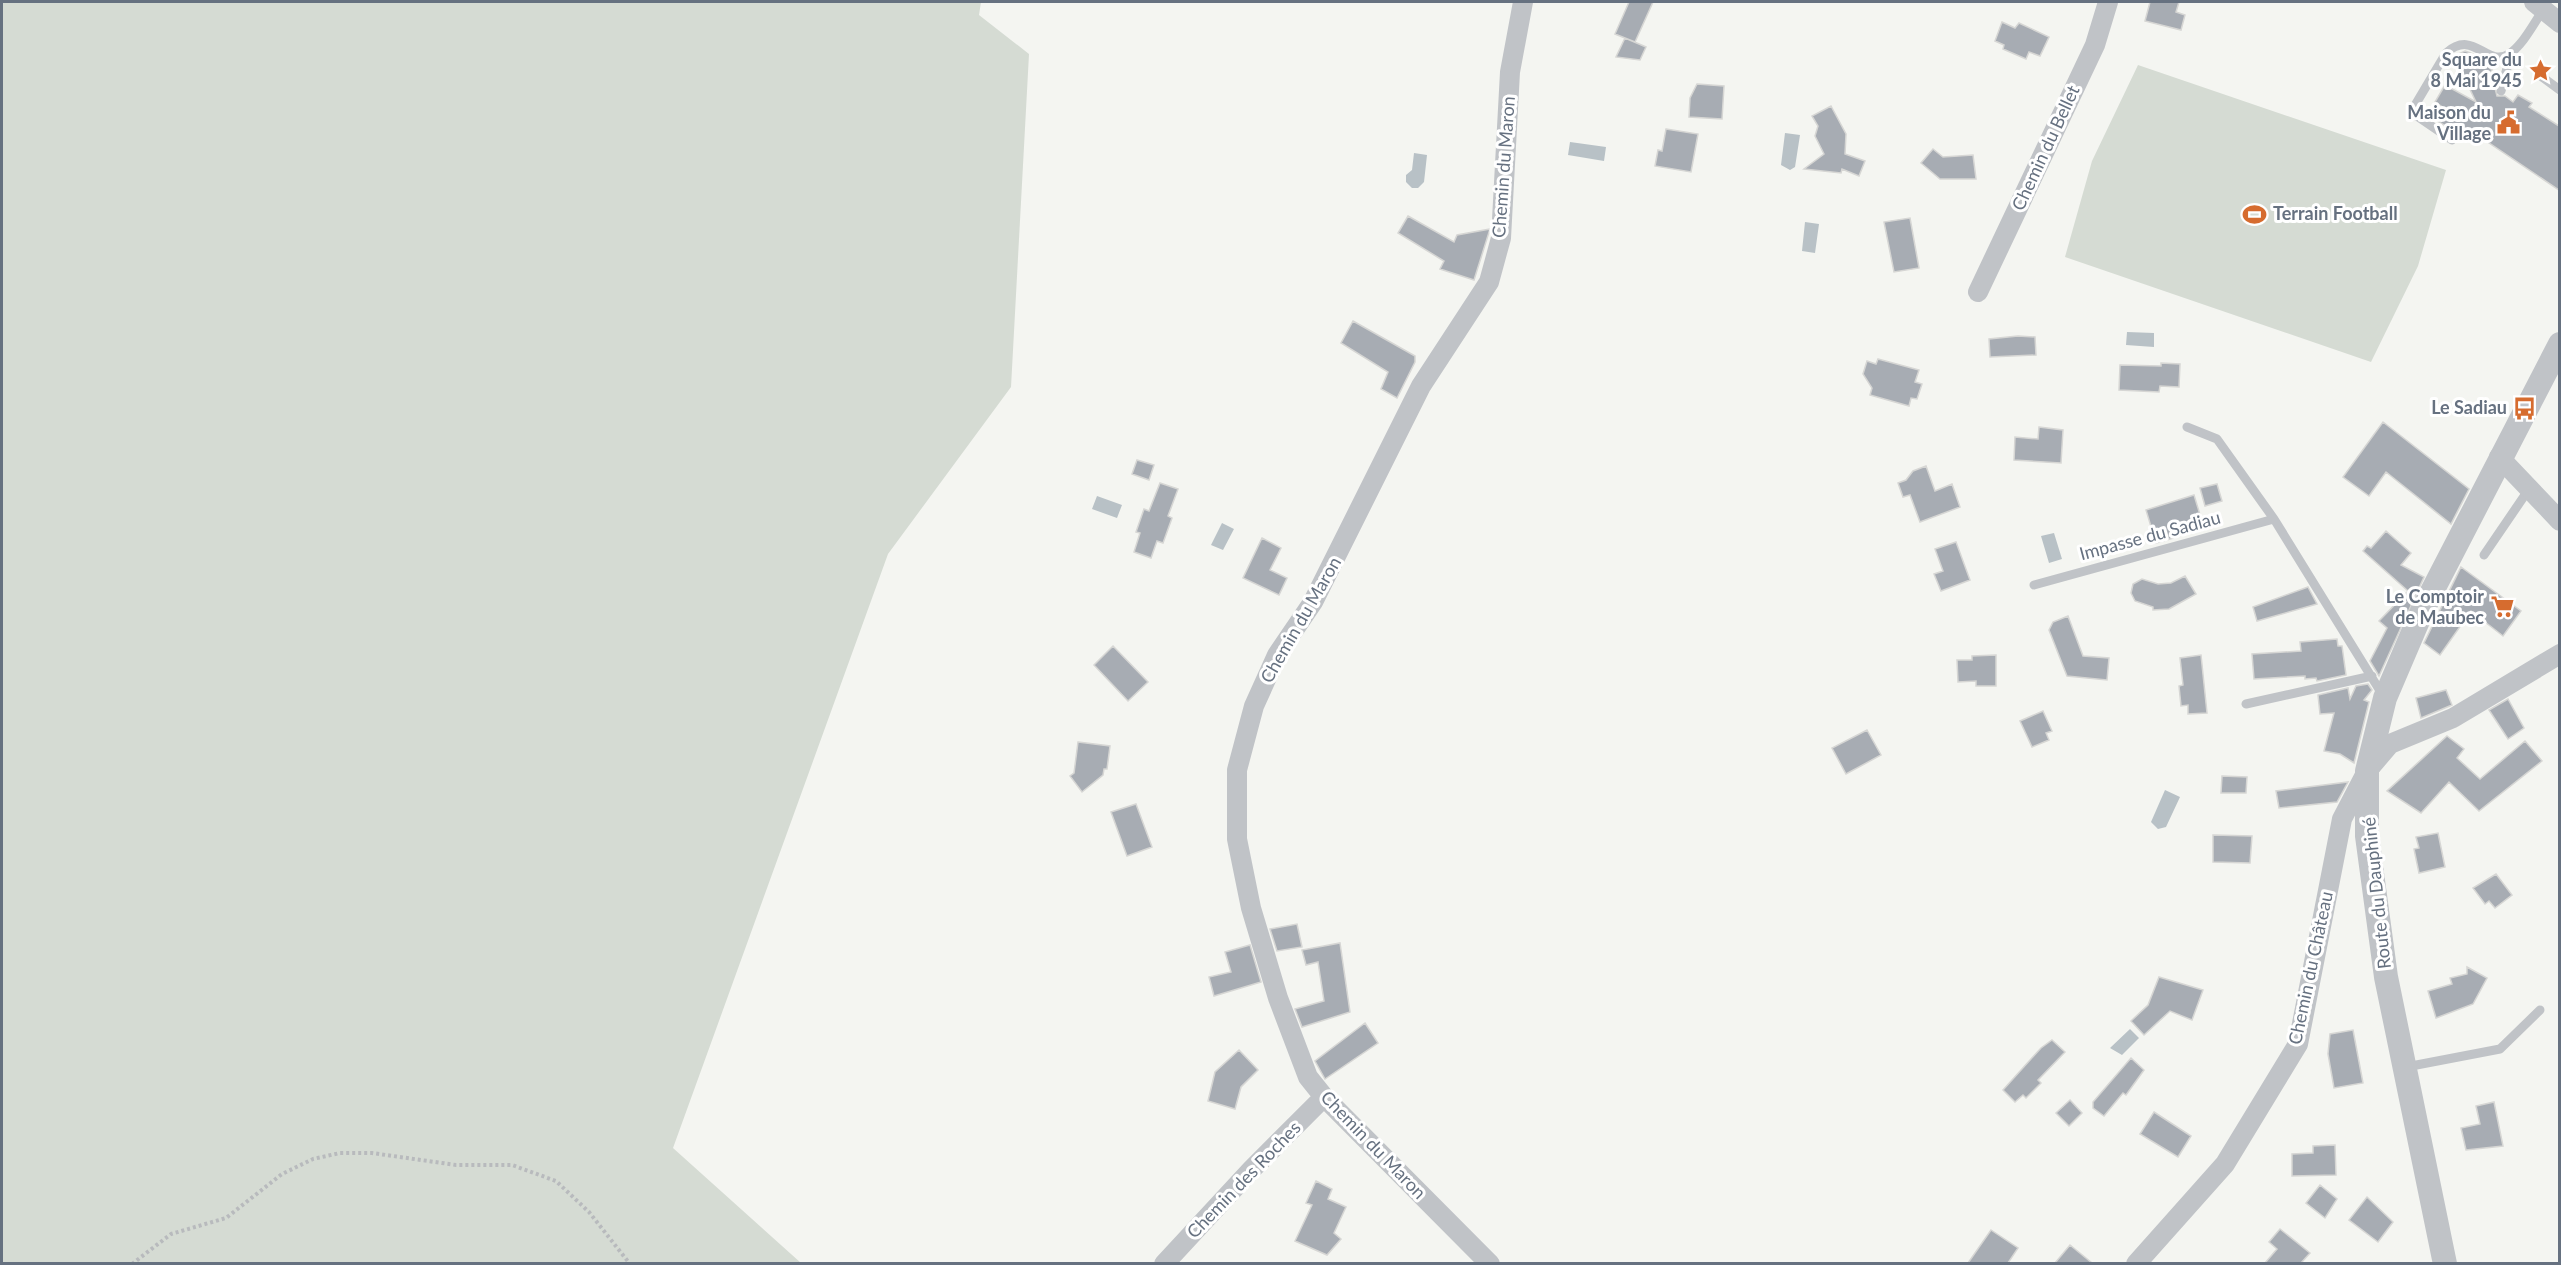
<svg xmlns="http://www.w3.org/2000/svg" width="2561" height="1265" font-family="Lato,sans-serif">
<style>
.green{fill:#d5dbd3}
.water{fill:#b8c1c6}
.building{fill:#a7acb3;stroke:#d6d6d4;stroke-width:1.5}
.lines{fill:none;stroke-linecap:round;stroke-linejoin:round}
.path{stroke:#b8babd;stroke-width:4;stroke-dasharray:3 3;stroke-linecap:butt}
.service{stroke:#c0c3c7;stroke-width:9}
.minor{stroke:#c0c3c7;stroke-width:20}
.tertiary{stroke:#c0c3c7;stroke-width:24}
.labels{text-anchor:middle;stroke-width:6;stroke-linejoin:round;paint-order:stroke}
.poi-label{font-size:18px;font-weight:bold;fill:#667180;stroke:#fff;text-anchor:end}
.street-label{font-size:18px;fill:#667180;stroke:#fff}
</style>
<rect width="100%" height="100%" fill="#f4f5f1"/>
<path class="green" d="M2 2H981L979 15 1029 54 1011 387 888 554 673 1148 801 1263H2Z
M2138 65 2446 170 2418 266 2371 362 2065 257 2092 161Z"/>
<path class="water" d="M1785 133 1800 135 1795 167 1790 170 1781 165Z
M1570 142 1606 147 1604 161 1568 155Z
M1414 153 1427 155 1424 182 1418 188H1412L1406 182V175L1412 170Z
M1805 222 1819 224 1815 253 1802 251Z
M2127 332 2154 333V347L2126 345Z
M1097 496 1122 505 1117 518 1092 509Z
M1222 523 1234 529 1223 550 1211 545Z
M2054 533 2062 559 2049 563 2041 536Z
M2165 790 2180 797 2166 827 2158 829 2151 822Z
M2130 1029 2139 1038 2122 1055 2110 1048Z"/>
<path class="building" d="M1629 2H1653L1635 42 1615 34Z
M2150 2H2179L2176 12 2185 15 2181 30 2145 21Z
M2002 22 2015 28 2019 23 2049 37 2040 56 2029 52 2026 59 2003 49 2004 45 1995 41Z
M1625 38 1646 47 1640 60 1616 57Z
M2465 51 2473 54 2492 70 2485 80 2495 88 2497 96H2505L2513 102 2518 95 2532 103 2529 107 2559 126V190L2486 141 2458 131 2457 133 2434 119 2441 106 2435 102 2445 85 2476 102 2454 56Z
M1697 84 1724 86 1722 119 1689 117 1690 98Z
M1831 106 1846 134 1845 154 1865 161 1859 176 1842 169 1841 173 1804 169 1824 154 1815 136 1818 126 1812 116Z
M1666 129 1698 134 1691 172 1655 166 1658 150 1662 151Z
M1933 149 1943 157 1973 155 1976 179H1940L1921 163Z
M1408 216 1454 242 1457 235 1490 229 1474 280 1440 269 1444 261 1398 233Z
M1910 218 1919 268 1894 272 1884 222Z
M1353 321 1415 356V362L1397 398 1381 389 1388 372 1341 343Z
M2018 336 2035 337 2036 355 1990 357 1989 339Z
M1878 359 1919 370 1915 382 1922 384 1917 399 1911 398 1909 406 1870 395 1872 388 1863 374 1867 361 1876 364Z
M2161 363 2180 364 2179 387 2160 386 2159 392 2119 390 2120 365 2161 366Z
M2383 422 2469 489 2451 524 2386 472 2369 496 2343 477Z
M2039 427 2063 430 2061 463 2014 460 2015 437 2038 439Z
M1137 460 1154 465 1149 480 1132 474Z
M1926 466 1935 491 1952 484 1960 507 1920 522 1910 495 1903 497 1898 483 1906 480 1913 471Z
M1160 483 1178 489 1168 516 1172 518 1163 543 1157 541 1151 558 1134 552 1140 533 1136 532 1144 509 1149 511Z
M2217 484 2222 501 2205 506 2200 488Z
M2194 495 2201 518 2174 526 2177 537 2156 543 2146 510Z
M2386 531 2411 553 2401 565 2424 577 2379 676 2370 661 2387 628 2379 621 2408 591 2363 551 2367 546 2371 548Z
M1262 538 1281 548 1270 570 1287 578 1279 595 1243 578Z
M1956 542 1970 580 1941 591 1934 574 1943 571 1935 549Z
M2461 567 2521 611 2503 636 2471 611 2440 655 2424 643Z
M2185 576 2196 594 2169 609 2153 610V607L2135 601 2131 593 2133 584 2142 579 2158 584 2171 583Z
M2308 587 2317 604 2257 621 2253 607Z
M2068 616 2083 656 2109 658 2107 680 2067 676 2049 630 2053 622Z
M2337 639 2338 646H2342L2346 675 2317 681 2316 678 2305 679V676L2254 679 2252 654 2301 651 2300 642Z
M1113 646 1148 682 1128 701 1094 665Z
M1996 655V686H1976V681L1958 682 1957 660H1972V656Z
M2201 655 2207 713 2188 714V705L2181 706 2179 686 2183 685 2180 658Z
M2368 684 2372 690 2364 700 2369 702 2354 763 2340 754 2324 751 2334 713 2320 714 2318 695 2348 688 2350 699 2356 686Z
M2446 690 2452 705 2421 718 2416 698Z
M2508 699 2524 728 2508 739 2489 710Z
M2043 711 2052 731 2046 733 2049 740 2032 747 2020 721Z
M1867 730 1881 755 1846 774 1832 748Z
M2447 736 2464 749 2457 758 2480 779 2525 741 2542 761 2479 811 2449 782 2421 813 2387 791Z
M1078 742 1110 746 1107 769H1104L1103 775 1082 792 1070 776 1074 773Z
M2222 776 2247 777 2246 793H2221Z
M2348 782 2337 802 2279 808 2276 791Z
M1136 804 1152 847 1127 856 1111 812Z
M2438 833 2445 867 2419 873 2414 849 2419 848 2416 837Z
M2213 835 2252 836 2250 863 2213 862Z
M2496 874 2512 895 2495 908 2489 901 2485 904 2473 888Z
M1297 924 1302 947 1277 951 1270 929Z
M1340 943 1350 1012 1302 1027 1295 1009 1324 1001 1318 962 1306 965 1302 950Z
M1250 945 1261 982 1214 996 1209 977 1231 972 1225 952Z
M2467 967 2487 978 2473 1004 2436 1018 2428 991 2452 984 2450 978 2467 974Z
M2159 977 2203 990 2192 1020 2170 1011 2144 1035 2131 1021 2148 1005Z
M1365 1023 1378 1043 1325 1079 1315 1061Z
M2353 1030 2363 1083 2334 1088 2328 1054 2330 1034Z
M2052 1040 2065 1052 2038 1080 2041 1083 2026 1098 2023 1095 2015 1102 2003 1090 2041 1048Z
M1239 1050 1258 1070 1241 1087 1235 1109 1208 1101 1215 1072Z
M2131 1058 2144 1070 2126 1095 2123 1093 2104 1116 2093 1108V1102Z
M2070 1100 2082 1113 2069 1126 2056 1113Z
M2494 1102 2503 1146 2466 1150 2461 1128 2480 1124 2476 1106Z
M2154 1112 2191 1136 2178 1157 2140 1134Z
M2335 1145 2336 1175 2292 1176V1154L2313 1153V1146Z
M1316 1181 1332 1189 1328 1199 1346 1207 1334 1233 1341 1239 1327 1255 1295 1241 1312 1205 1306 1203Z
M2320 1185 2337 1199 2325 1218 2306 1203Z
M2367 1197 2393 1222 2378 1242 2349 1220Z
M2280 1229 2310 1253 2301 1263H2265L2277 1249 2269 1242Z
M1991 1230 2018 1248 2008 1263H1968Z
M2070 1245 2092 1263H2055Z"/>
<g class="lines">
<path class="path" d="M132 1264 171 1234 226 1218 282 1174 313 1159 340 1153H372L456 1165H512L556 1181 589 1212 630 1264"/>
<path class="service" d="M2538 74 2560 90
M2501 91 2511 53
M2452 140 2411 112 2446 53C2474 28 2486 68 2509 54 2523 45 2534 23 2543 10
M2187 427 2217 439 2274 519 2382 694
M2484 555 2529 489
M2034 585 2274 519
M2246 704 2372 676
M2406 1067 2500 1049 2540 1010"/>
<path class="minor" d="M2534 2 2560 23
M1978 292 2095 45 2108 2
M2499 457 2560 521
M1164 1264 1252 1169 1324 1097
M1490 1264 1324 1097 1308 1077 1278 998 1251 908 1237 839V770L1254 706 1277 655 1313 602 1421 386 1489 282 1501 238 1510 72 1523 2
M2136 1264 2225 1164 2298 1044 2342 819 2367 771 2390 744 2453 718 2560 654"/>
<path class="tertiary" d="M2445 1264 2386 977 2367 836V771L2385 698 2423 609 2560 344"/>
</g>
<defs>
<symbol id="sight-bare" viewBox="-9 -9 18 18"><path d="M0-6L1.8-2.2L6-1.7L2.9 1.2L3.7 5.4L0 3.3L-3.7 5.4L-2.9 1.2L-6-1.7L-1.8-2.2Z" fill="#d66c2f" stroke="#fff" stroke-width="2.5" paint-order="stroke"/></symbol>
<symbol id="civic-bare" viewBox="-9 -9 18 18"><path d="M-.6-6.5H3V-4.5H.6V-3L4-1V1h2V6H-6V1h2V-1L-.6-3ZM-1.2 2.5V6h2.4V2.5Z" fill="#d66c2f" stroke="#fff" stroke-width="2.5" paint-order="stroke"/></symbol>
<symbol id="stadium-bare" viewBox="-9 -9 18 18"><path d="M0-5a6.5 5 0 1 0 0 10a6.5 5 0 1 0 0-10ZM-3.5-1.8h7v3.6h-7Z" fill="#d66c2f" stroke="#fff" stroke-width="2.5" paint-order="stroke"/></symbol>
<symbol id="bus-bare" viewBox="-9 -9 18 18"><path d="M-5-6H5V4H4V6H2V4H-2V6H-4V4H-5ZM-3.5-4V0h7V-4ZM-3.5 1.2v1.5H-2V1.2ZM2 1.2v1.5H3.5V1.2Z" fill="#d66c2f" stroke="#fff" stroke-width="2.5" paint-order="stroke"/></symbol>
<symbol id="supermarket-bare" viewBox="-9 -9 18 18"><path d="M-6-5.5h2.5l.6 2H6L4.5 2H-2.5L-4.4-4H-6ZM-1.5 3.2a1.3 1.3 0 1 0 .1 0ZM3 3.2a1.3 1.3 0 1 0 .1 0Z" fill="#d66c2f" stroke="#fff" stroke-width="2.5" paint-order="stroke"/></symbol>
</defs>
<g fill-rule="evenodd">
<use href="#sight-bare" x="2524" y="54" width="33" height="33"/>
<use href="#civic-bare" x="2492" y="106" width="33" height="33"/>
<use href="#stadium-bare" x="2238" y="198" width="33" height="33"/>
<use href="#bus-bare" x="2508" y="392" width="33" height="33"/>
<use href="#supermarket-bare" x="2486" y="590" width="33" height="33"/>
</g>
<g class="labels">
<g class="poi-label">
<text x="2522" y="66">Square du<tspan x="2522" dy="21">8 Mai 1945</tspan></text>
<text x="2491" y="119">Maison du<tspan x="2491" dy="21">Village</tspan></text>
<text x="2273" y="220" text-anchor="start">Terrain Football</text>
<text x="2507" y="414">Le Sadiau</text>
<text x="2484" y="603">Le Comptoir<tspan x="2484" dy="21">de Maubec</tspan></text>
</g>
<g class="street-label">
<text transform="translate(2046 148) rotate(-65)" y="6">Chemin du Bellet</text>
<text transform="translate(1504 167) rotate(-86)" y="6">Chemin du Maron</text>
<text transform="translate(2150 536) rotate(-15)" y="6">Impasse du Sadiau</text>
<text transform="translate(1301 620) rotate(-60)" y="6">Chemin du Maron</text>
<text transform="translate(2377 893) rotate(-96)" y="6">Route du Dauphiné</text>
<text transform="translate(2311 968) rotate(-78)" y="6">Chemin du Château</text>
<text transform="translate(1373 1145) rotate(46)" y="6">Chemin du Maron</text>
<text transform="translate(1244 1180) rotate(-46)" y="6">Chemin des Roches</text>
</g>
</g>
<rect width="2561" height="1265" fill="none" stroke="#667180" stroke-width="6"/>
</svg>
